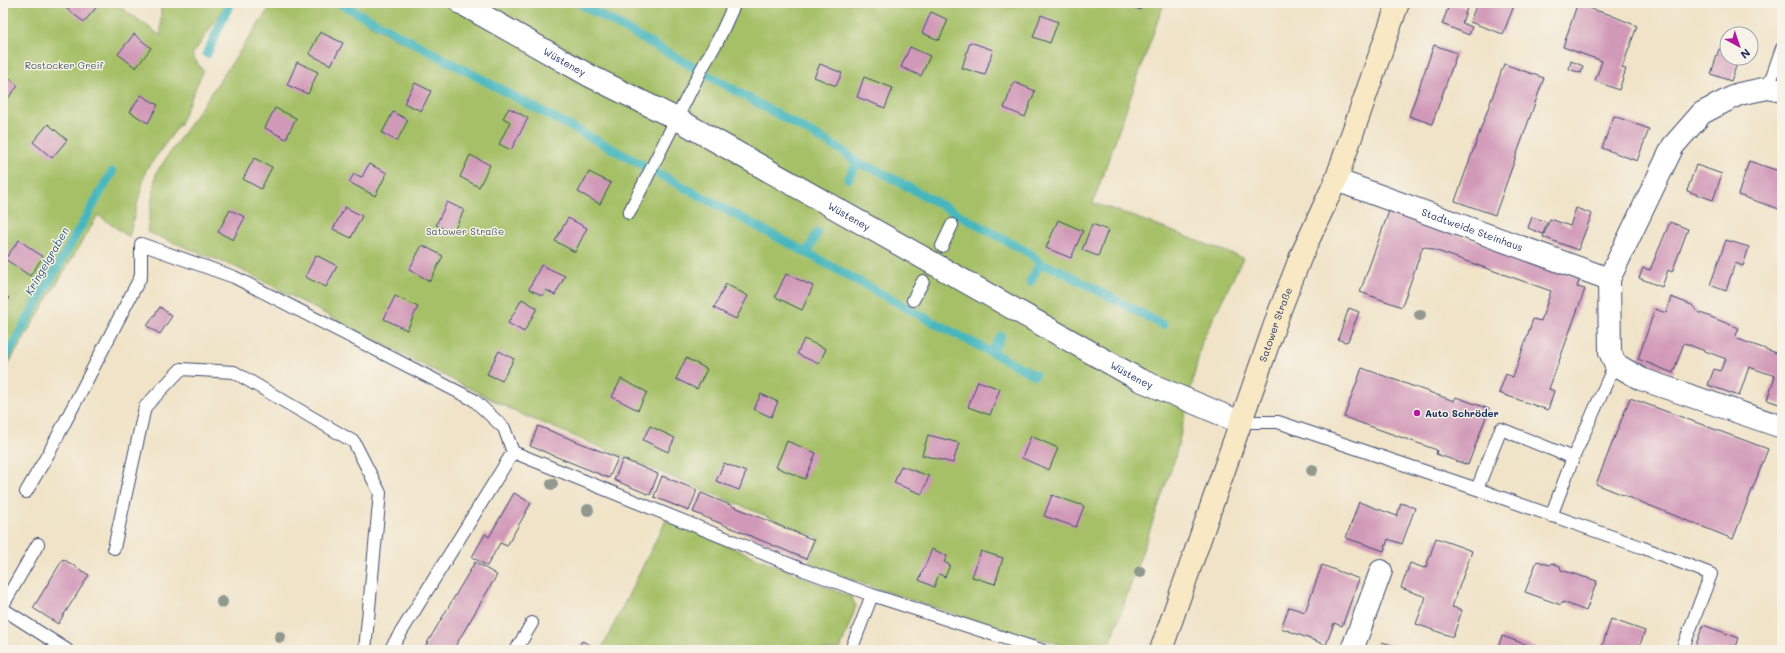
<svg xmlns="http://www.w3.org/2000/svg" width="1785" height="653" font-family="Mali,sans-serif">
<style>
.green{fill:#a5c066;stroke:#607862;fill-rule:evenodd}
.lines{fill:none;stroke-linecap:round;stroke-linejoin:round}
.stream{stroke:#47b7bd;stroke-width:9}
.building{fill:#d199b8}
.service-casing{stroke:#3b4a6e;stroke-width:14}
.minor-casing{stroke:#3b4a6e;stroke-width:24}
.secondary-casing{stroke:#3b4a6e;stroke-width:24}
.service{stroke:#fff;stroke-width:12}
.minor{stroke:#fff;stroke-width:22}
.secondary{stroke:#f8e8c3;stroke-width:22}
.tree{fill:#91988e}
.poi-dot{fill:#b5179e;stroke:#f7f3e8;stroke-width:1.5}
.labels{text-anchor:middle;stroke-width:3;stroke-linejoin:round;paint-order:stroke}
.street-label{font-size:10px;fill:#1b2f5e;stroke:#f7f3e8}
.park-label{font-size:10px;fill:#445a60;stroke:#f7f3e8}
.poi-label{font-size:10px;font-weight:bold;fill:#1b2f5e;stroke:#f7f3e8;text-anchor:start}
.water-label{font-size:11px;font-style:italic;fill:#28587a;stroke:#f7f3e8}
</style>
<rect width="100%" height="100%" fill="#f7f3e8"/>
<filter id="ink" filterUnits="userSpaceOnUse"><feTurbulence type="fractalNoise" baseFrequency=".025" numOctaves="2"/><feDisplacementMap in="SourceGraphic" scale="8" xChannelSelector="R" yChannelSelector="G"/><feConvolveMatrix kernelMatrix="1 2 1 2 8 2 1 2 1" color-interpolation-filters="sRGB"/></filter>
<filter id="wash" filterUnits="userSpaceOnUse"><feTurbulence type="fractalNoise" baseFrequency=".012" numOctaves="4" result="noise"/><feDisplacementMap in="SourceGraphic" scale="16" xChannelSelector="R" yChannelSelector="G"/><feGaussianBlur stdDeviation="0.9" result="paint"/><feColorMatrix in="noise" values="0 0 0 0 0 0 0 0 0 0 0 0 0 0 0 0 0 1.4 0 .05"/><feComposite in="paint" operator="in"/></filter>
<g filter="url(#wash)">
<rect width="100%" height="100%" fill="#f0e3c7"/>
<path class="green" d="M3 3H115L161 36V9L156 3H228L192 55 203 71 180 124 146 170 129 237 98 215 3 373Z
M273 3H1164L1093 203 1124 213 1243 258 1202 341 1175 458 1108 650H1073L1053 642 1000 629 872 587 808 563 819 538 523 415 413 360 238 268 147 232 156 173ZM368 24 515 99H514Z
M666 520 851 597 856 606 840 650H601Z"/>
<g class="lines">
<path class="stream" d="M339 3 807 253 929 320 1035 375
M579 3 843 151 857 163 877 170 1031 254 1040 264 1057 269 1163 325
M207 54 230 3
M848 179 857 163
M807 253 817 233
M1030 282 1040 264
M992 352 1001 336
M3 362 112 172"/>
</g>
<g id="blocks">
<path class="building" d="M72 3H100L84 22 67 9Z
M1124 3H1143L1140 10Z
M1450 3 1467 8 1462 23 1472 27 1469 35 1442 24Z
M1477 3H1515L1503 34 1470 22Z
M1577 5 1608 14 1637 26 1622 68 1626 69 1619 90 1595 81 1602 61 1563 47Z
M931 12 948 20 939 40 922 33Z
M1041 15 1058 22 1050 43 1033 37Z
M320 32 343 43 331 65 309 54Z
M134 34 151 48 136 68 118 54Z
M970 42 993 50 985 75 962 68Z
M1434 45 1457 53 1432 124 1409 116Z
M910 47 930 56 921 76 901 67Z
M1719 49 1727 52V58H1739L1731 81 1711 74Z
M1571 61 1583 66 1581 73 1569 69Z
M297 62 318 72 308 94 287 85Z
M820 64 842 73 836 86 814 77Z
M1504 64 1544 78 1495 215 1455 201Z
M8 77 18 86 3 104V82Z
M864 77 893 88 885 108 857 97Z
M1014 82 1035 91 1025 117 1004 108Z
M415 83 431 91 421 111 404 103Z
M141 95 158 105 148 123 130 112Z
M275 108 296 118 286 139 265 128Z
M509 108 528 118 511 150 499 144 510 122 503 118Z
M393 112 408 120 397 141 382 133Z
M1614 116 1649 129 1637 161 1602 148Z
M48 124 67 140 52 158 33 142Z
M470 155 490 165 479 187 460 177Z
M254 158 272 167 261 189 243 179Z
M1749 161 1782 172V210L1738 195Z
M369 164 387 173 375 196 349 182 354 174 362 177Z
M1696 165 1722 174 1713 200 1687 191Z
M589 172 611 183 600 204 578 192Z
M447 202 464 210 453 233 436 225Z
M345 207 362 216 351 238 333 229Z
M1576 208 1592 214 1578 250 1543 237 1550 219 1570 226Z
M230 210 245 217 233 240 218 232Z
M1389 211 1580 278 1577 287 1585 289 1549 389 1554 391 1548 410 1499 393 1506 374 1513 377 1533 319 1541 321 1551 291 1423 246 1402 307 1360 292Z
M1532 217 1547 222 1543 234 1528 228Z
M568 218 587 228 575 252 555 241Z
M1058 220 1083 231 1071 258 1046 248Z
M1670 222 1688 229 1672 272 1668 270 1662 287 1639 278 1643 268 1650 270Z
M1092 224 1108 230 1098 256 1082 250Z
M19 240 43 257 30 276 5 259Z
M1726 240 1749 247 1743 266 1735 263 1726 291 1710 285Z
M422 245 443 256 430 281 409 270Z
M316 255 337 266 326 287 305 277Z
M541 265 565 276 555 295 546 290 543 296 529 289Z
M786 274 813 286 802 310 775 297Z
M726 284 748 296 736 319 714 308Z
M3 293 9 298 3 306Z
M395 296 418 307 407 330 384 319Z
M1671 297 1692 305 1698 312 1739 328 1735 338 1782 355V405L1767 400 1775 376 1749 367 1739 396 1708 385 1714 369 1720 371 1726 359 1684 343 1673 373 1638 359 1655 309 1666 313Z
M522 299 537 308 524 332 508 323Z
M160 307 172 316 160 334 147 326Z
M1349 308 1359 312 1348 341 1345 342 1338 339Z
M804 339 826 349 819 364 797 354Z
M499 351 514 359 502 381 487 374Z
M686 358 707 369 697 389 676 379Z
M1362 368 1454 401 1456 397 1489 409 1468 465 1436 454 1437 450 1344 417Z
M621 379 647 392 638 410 612 397Z
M978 381 1000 389 990 415 968 407Z
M761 394 778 402 771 417 754 409Z
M1630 398 1768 449 1733 539 1596 484Z
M538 426 618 458 609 478 530 446Z
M650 426 675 438 668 452 643 440Z
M928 435 959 443 953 463 922 455Z
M1031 436 1058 448 1049 470 1022 458Z
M787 441 816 453 805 479 776 467Z
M623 459 658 474 650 495 614 480Z
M724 463 746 472 739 490 716 481Z
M901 466 929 476 922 494 894 483Z
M662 476 697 490 689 511 654 497Z
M514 493 531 503 507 546 500 543 487 566 472 557 485 534 489 537Z
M701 493 814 540 806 559 693 512Z
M1052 495 1084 506 1076 527 1044 516Z
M1359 502 1397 516 1401 503 1415 508 1402 544 1388 539 1384 551 1346 538Z
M1436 538 1472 551 1452 607 1462 610 1453 637 1416 624 1426 597 1401 588 1410 563 1424 568 1426 567Z
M932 549 947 556 944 562 950 565 945 577 939 574 934 587 919 580Z
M981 551 1003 558 995 584 972 577Z
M63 559 89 575 58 624 33 608Z
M1537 561 1549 565 1552 563 1560 566 1561 570 1597 581 1586 611 1563 602 1561 605 1525 592Z
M475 562 497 575 453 650H423Z
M1322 565 1359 579 1342 626 1334 623 1326 645 1281 628 1289 607 1305 612Z
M1611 619 1645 631 1638 650H1601Z
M1703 625 1739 638 1735 650H1694Z
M1502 636 1542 650H1497Z
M582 641 601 650H578Z
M1382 642 1405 650H1379Z"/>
</g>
</g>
<g filter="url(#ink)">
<use href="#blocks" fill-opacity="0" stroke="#3b4a6e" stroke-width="1"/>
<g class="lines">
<defs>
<path id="service" d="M1768 88 1782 48
M629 213 701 70 718 40 735 3
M942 246 952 225
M913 300 923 281
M1240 422H1278L1477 489 1641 547 1711 574 1682 650
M1477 489 1501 429 1573 458
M26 492 51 449 141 276V244L234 277 474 400 504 428 513 452 804 570 872 595 1041 650
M1551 516 1573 458 1615 364
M114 548 145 407 181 369 234 372 354 442 380 493 365 650
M3 605 38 544
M3 609 67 650
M390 650 513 452
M516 650 532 623
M851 650 872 595"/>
<g id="minor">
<path id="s1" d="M461 3 590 76 677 119 1140 380 1240 422"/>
<path id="s2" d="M1336 180 1609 279 1610 352 1615 364 1641 379 1782 427"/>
<path d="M1609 279 1673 146 1702 113 1739 94 1768 88 1782 91"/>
<path d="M1352 650 1381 571"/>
</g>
<g id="secondary">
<path id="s3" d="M1161 650 1280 310 1301 256 1336 180 1398 3"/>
</g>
</defs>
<use href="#service" class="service-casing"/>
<use href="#minor" class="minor-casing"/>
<use href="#secondary" class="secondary-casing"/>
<use href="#service" class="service"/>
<use href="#minor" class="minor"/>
<use href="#secondary" class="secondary"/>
</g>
<g class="tree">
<circle cx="1420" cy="315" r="6"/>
<circle cx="1312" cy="470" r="6"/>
<circle cx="552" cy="484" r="6"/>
<circle cx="588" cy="510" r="6"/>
<circle cx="1140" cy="572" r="6"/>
<circle cx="222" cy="602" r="6"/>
<circle cx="280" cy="637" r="6"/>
</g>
</g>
<circle class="poi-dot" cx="1417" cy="413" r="4"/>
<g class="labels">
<g class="street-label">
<text dy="4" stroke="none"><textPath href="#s1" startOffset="119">Wüsteney</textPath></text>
<text dy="4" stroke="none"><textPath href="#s1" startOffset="443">Wüsteney</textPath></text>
<text dy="4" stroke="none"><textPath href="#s2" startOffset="145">Stadtweide Steinhaus</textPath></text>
<text dy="4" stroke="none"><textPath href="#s3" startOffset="345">Satower Straße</textPath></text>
<text dy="4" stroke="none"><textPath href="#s1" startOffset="767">Wüsteney</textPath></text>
</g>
<g class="park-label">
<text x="64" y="69">Rostocker Greif</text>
<text x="465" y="235">Satower Straße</text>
</g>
<g class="poi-label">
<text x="1425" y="417">Auto Schröder</text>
</g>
<g class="water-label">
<text transform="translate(47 261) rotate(-60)" y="4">Kringelgraben</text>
</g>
</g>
<rect width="1785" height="653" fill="none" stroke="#f7f3e8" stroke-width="16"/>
<g transform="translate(1739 46) rotate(140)"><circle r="19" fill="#f7f3e8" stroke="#9fa5b1"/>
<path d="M0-3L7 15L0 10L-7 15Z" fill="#b5179e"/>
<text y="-6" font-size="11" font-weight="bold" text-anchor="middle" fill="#1b2f5e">N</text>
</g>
</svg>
